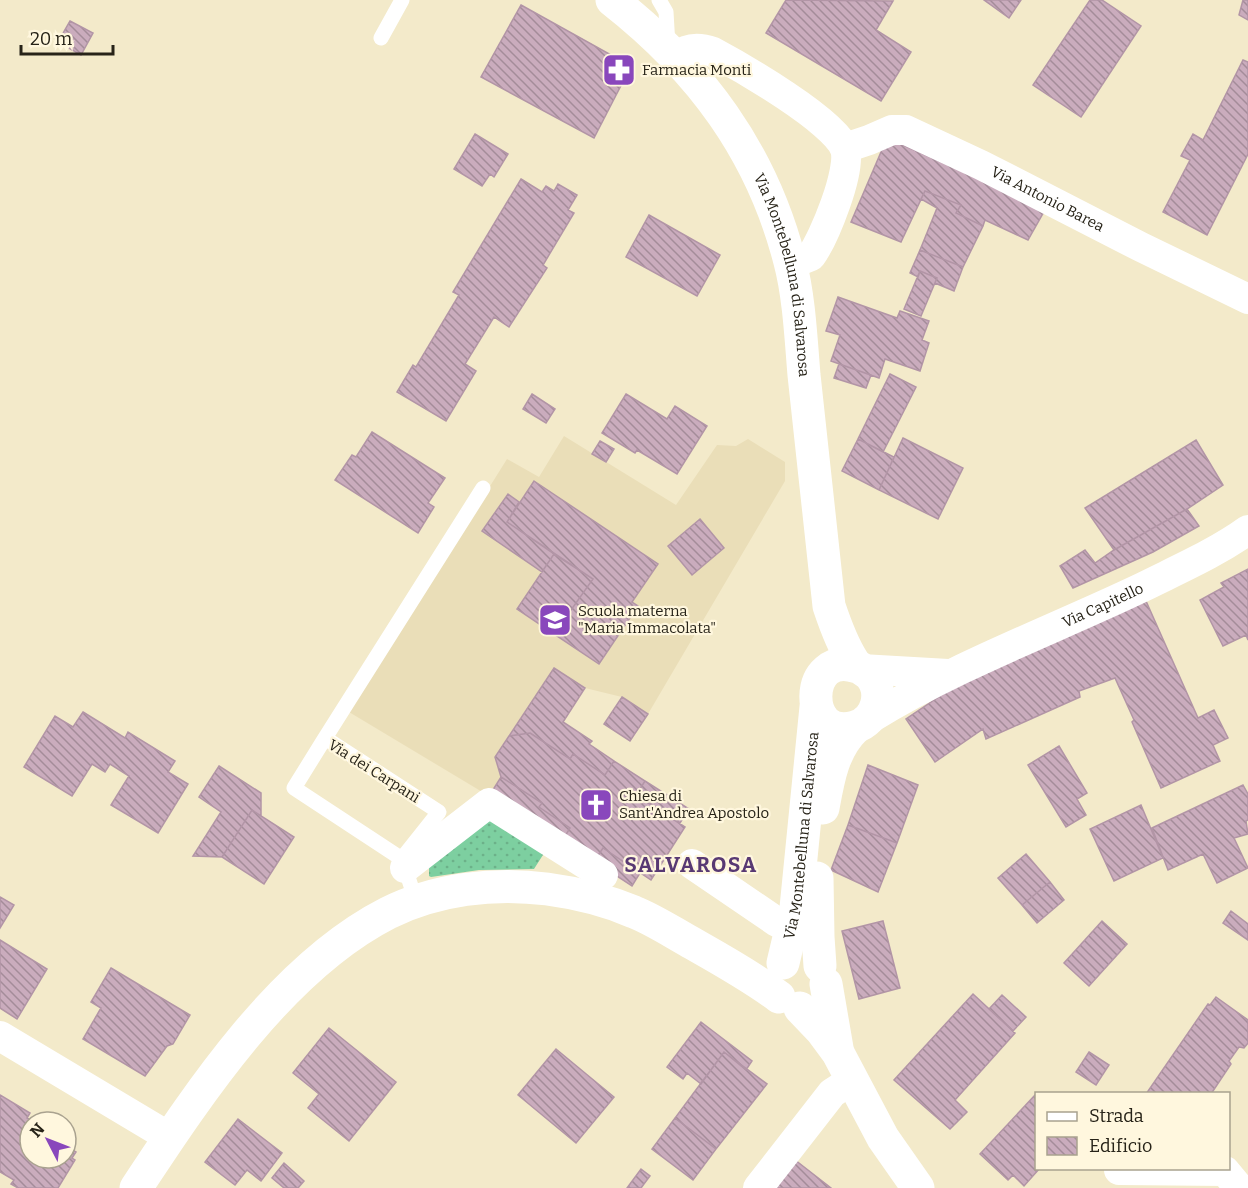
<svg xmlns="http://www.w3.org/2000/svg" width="1248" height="1188" font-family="Bitter,serif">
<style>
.built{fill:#eadeb8}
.grass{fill:url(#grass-dots)}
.building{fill:url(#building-back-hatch);stroke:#b295a6;stroke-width:1.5}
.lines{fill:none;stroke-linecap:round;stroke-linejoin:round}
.lane{stroke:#fff;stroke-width:15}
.street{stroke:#fff;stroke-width:30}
.secondary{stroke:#fff;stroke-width:33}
.labels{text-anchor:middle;stroke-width:4.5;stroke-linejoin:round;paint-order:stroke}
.poi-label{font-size:15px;fill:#272318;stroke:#fff7de;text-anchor:start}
.street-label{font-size:15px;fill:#272318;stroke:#fff7de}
.district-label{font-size:21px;font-weight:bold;letter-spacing:1.5px;fill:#583973;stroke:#fff7de}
</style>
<defs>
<pattern id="grass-dots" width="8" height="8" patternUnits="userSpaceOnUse" patternTransform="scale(1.5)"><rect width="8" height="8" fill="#7dcfa0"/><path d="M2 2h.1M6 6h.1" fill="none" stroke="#6cb189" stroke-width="1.8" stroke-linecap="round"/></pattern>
<pattern id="building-back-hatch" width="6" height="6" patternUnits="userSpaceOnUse" patternTransform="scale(1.5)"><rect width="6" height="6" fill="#caacbd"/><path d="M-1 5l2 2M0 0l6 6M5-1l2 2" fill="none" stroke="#a48c99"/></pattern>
</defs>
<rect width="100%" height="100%" fill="#f3eaca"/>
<path class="built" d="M564 436 676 505 717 445 736 446 748 439 785 462V481L648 714 622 697 585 688 554 668 495 757 501 777 489 796 349 712 507 459 539 477Z"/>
<path class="grass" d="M493 812 548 847 534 869 479 870 431 877 429 876V867Z"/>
<path class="building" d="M786 0 893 1 876 30 911 52 881 101 766 33Z
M984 0H1021L1009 18Z
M1090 0H1102L1141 26 1081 117 1033 85Z
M1243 0H1248V20L1239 15Z
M521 5 631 66 594 138 481 77Z
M70 21 93 33 81 55 58 42Z
M1243 60 1248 62V154L1207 235 1163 212 1190 160 1181 156 1193 134 1203 140Z
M475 134 508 154 494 177 490 174 482 186 454 169Z
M887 138 1046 208 1028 240 985 220 983 226 956 213 961 205 925 191 901 242 851 222Z
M521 179 542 192 546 186 554 191 558 184 577 195 568 210 574 213 543 265 547 268 509 327 494 317 465 364 476 371 446 421 397 392 413 365 416 367 459 295 453 292Z
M925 191 961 205 956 213 983 226 963 267 920 250 937 208 921 199Z
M649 215 720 255 697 296 626 257Z
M920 250 963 267 954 291 935 283 937 278 920 271 918 277 910 273Z
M920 271 937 278 921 316 904 309Z
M838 297 897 318 900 311 929 321 922 340 929 343 920 371 885 359 879 378 831 361 840 335 826 331Z
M839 364 871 375 866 388 834 378Z
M890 374 916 387 883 452 858 439Z
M532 394 555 409 546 423 523 409Z
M626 394 667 419 675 406 707 426 677 474 637 450 635 453 602 433Z
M372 432 445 478 428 503 434 507 418 533 335 480 352 455 356 457Z
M903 438 963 468 938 519 879 490Z
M858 439 894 457 879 490 842 471Z
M1196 440 1223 485 1187 509 1114 550 1085 508Z
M600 441 614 449 606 462 592 454Z
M534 481 658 564 632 602 638 606 599 664 554 634 593 579 507 522Z
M534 481 658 564 632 602 638 606 599 664 517 609 554 554 507 522Z
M508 494 519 502 507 522 554 554 542 572 482 531Z
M1187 509 1199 526 1153 552 1073 588 1060 566 1085 550 1095 563 1114 550Z
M700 519 724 548 692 575 668 546Z
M554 554 593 579 554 634 517 609Z
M1248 569V640L1246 635 1223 646 1200 600 1224 587 1221 583Z
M1146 601 1198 718 1214 710 1228 738 1213 745 1220 761 1161 788 1132 722 1134 720 1115 678 1079 691 1080 697 986 739 983 729 935 762 906 719 955 686Z
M554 668 585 688 563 722 592 741 589 744 614 761 605 775 573 754 570 759 530 733 509 736Z
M622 697 648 714 630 741 604 724Z
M83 712 125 738 128 732 175 761 168 772 188 784 158 833 111 805 129 776 110 764 105 772 92 764 72 796 24 767 55 716 73 727Z
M530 733 570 759 573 754 605 775 614 761 645 781 636 795 685 827 651 880 603 848 593 863 561 843 570 828 539 807 542 803 501 777 495 757 509 736Z
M1059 746 1087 793 1077 799 1086 815 1066 827 1028 765Z
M868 765 918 785 897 843 848 825Z
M219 766 261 793V816L252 810 222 857 193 856 221 812 199 797Z
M501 777 542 803 539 807 570 828 561 843 489 796Z
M645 781 689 809 680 823 636 795Z
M1243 785 1248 794V820L1246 821 1248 834 1234 838 1248 868 1217 883 1203 854 1168 870 1152 828Z
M1141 805 1163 858 1114 881 1090 829Z
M252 810 294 837 264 884 222 857Z
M848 825 897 843 878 892 831 870Z
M603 848 640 873 632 886 594 861Z
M1026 854 1050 882 1022 905 998 878Z
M1050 882 1064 900 1037 923 1022 905Z
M0 897 14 905 0 928Z
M1231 911 1248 924V940L1223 923Z
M883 921 900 988 859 999 842 931Z
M1102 921 1127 944 1089 986 1064 963Z
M0 940 47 969 17 1019 0 1008Z
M111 968 190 1015 173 1044 167 1046 145 1076 83 1039 101 1008 91 1002Z
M973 994 1015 1033 955 1100 967 1112 950 1129 894 1080Z
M1002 995 1026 1017 1013 1031 989 1009Z
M1216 997 1248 1020V1043L1244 1048 1239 1047 1229 1061 1231 1064 1211 1094H1146L1208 1004 1210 1005Z
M701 1022 752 1061 746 1070 724 1052 701 1084 687 1073 683 1079 667 1067Z
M329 1028 396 1082 349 1141 308 1108 319 1094 293 1073Z
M556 1049 614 1097 576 1143 518 1095Z
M724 1052 767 1084 716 1149 675 1118Z
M1089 1052 1109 1065 1096 1085 1076 1072Z
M0 1095 30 1113 27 1118 34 1122H30V1158H66V1146L76 1152 72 1158 75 1160 58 1188H18L11 1184 14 1180 0 1172Z
M1035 1095 1036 1097V1168H1040L1024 1186 1013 1175 1008 1180 980 1154Z
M675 1118 716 1149 693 1180 652 1149Z
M238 1119 282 1153 261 1181 247 1170 235 1185 205 1162Z
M790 1156 831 1188H766Z
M284 1163 304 1181 298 1188H284L272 1178Z
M641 1169 650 1176 641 1188H627Z"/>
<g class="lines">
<path class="lane" d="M659 0 666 12 668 46
M381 38 402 0
M325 738 483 488
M404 856 439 812 325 738 294 788 402 859 416 901"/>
<g class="street">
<path d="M677 56C688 47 699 47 713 52 741 67 835 121 845 149 852 170 824 238 811 256L791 264"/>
<path id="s1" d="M845 148 869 140 892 130H906L981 165 1141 247 1248 299"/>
<path d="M861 669 948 674"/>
<path id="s2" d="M871 718C957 665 1053 630 1143 587 1179 569 1216 553 1248 530"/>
<path d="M692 864 777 922"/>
<path d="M405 868 489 803 603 875"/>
<path d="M0 1036 169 1137"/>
<path d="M1119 1170 1225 1171 1239 1188"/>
<path d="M758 1188 832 1093 852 1080"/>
</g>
<g class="secondary">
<path id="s3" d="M612 0C700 69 762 152 790 262 799 296 801 339 804 375 812 452 820 529 829 606 835 624 842 644 853 661 857 668 864 669 870 675 885 692 877 721 855 727 802 743 803 648 857 667"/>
<path d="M823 808C828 780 833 749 855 728"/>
<path d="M817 878 818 937 820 966"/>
<path id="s4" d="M783 963 796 908 816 707"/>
<path d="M826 984 837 1048"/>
<path d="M800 1008 821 1030 838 1053 883 1138 918 1188"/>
<path d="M136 1188C200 1091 282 967 388 913 436 889 494 882 547 889 577 893 606 900 634 912 654 920 672 932 690 942 720 959 751 976 779 997"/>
</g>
</g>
<defs>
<symbol id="pharmacy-square" viewBox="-11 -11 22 22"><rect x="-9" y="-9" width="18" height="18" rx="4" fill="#8947bc" stroke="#fff7de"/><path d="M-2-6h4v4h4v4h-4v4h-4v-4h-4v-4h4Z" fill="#fff"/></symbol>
<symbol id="school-square" viewBox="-11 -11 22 22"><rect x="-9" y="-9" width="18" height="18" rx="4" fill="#8947bc" stroke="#fff7de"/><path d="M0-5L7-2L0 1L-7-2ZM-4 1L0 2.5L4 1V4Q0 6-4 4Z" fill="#fff"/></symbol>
<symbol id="church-square" viewBox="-11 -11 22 22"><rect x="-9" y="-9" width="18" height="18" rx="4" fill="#8947bc" stroke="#fff7de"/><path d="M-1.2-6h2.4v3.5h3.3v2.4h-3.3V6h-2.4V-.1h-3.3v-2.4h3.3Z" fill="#fff"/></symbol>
</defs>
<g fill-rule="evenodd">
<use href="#pharmacy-square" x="600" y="51" width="38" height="38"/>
<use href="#school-square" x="536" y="601" width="38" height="38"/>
<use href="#church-square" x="577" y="786" width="38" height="38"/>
</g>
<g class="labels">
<g class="poi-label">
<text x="642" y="75">Farmacia Monti</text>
<text x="578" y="616">Scuola materna<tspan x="578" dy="17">"Maria Immacolata"</tspan></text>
<text x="619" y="801">Chiesa di<tspan x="619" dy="17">Sant'Andrea Apostolo</tspan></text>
</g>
<g class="street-label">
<text dy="5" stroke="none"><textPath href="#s1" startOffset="222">Via Antonio Barea</textPath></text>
<text dy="5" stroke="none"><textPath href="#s3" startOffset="334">Via Montebelluna di Salvarosa</textPath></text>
<text dy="5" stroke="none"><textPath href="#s2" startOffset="258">Via Capitello</textPath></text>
<text transform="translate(374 771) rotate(32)" y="5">Via dei Carpani</text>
<text dy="5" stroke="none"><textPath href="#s4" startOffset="129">Via Montebelluna di Salvarosa</textPath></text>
</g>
<g class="district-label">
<text x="691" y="872">SALVAROSA</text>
</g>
</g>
<rect x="1035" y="1092" width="195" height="78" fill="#fff7de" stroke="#a9a28f" stroke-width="1.5"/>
<rect x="1047" y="1112" width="30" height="9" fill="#ffffff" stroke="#a9a28f" stroke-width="1.5"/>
<text x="1089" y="1122" font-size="18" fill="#272318">Strada</text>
<rect x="1047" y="1137" width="30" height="18" fill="url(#building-back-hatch)" stroke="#a9a28f" stroke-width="1.5"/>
<text x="1089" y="1152" font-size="18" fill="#272318">Edificio</text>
<g transform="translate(48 1140) rotate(312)"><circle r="28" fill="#fff7de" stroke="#a9a28f" stroke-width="1.5"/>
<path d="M0-4.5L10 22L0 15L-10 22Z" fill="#8947bc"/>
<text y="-9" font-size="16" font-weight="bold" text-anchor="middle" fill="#272318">N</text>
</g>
<path d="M21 45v9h92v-9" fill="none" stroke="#272318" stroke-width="3"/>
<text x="30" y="45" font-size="18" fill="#272318" stroke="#fff7de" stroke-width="4.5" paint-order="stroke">20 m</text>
</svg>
